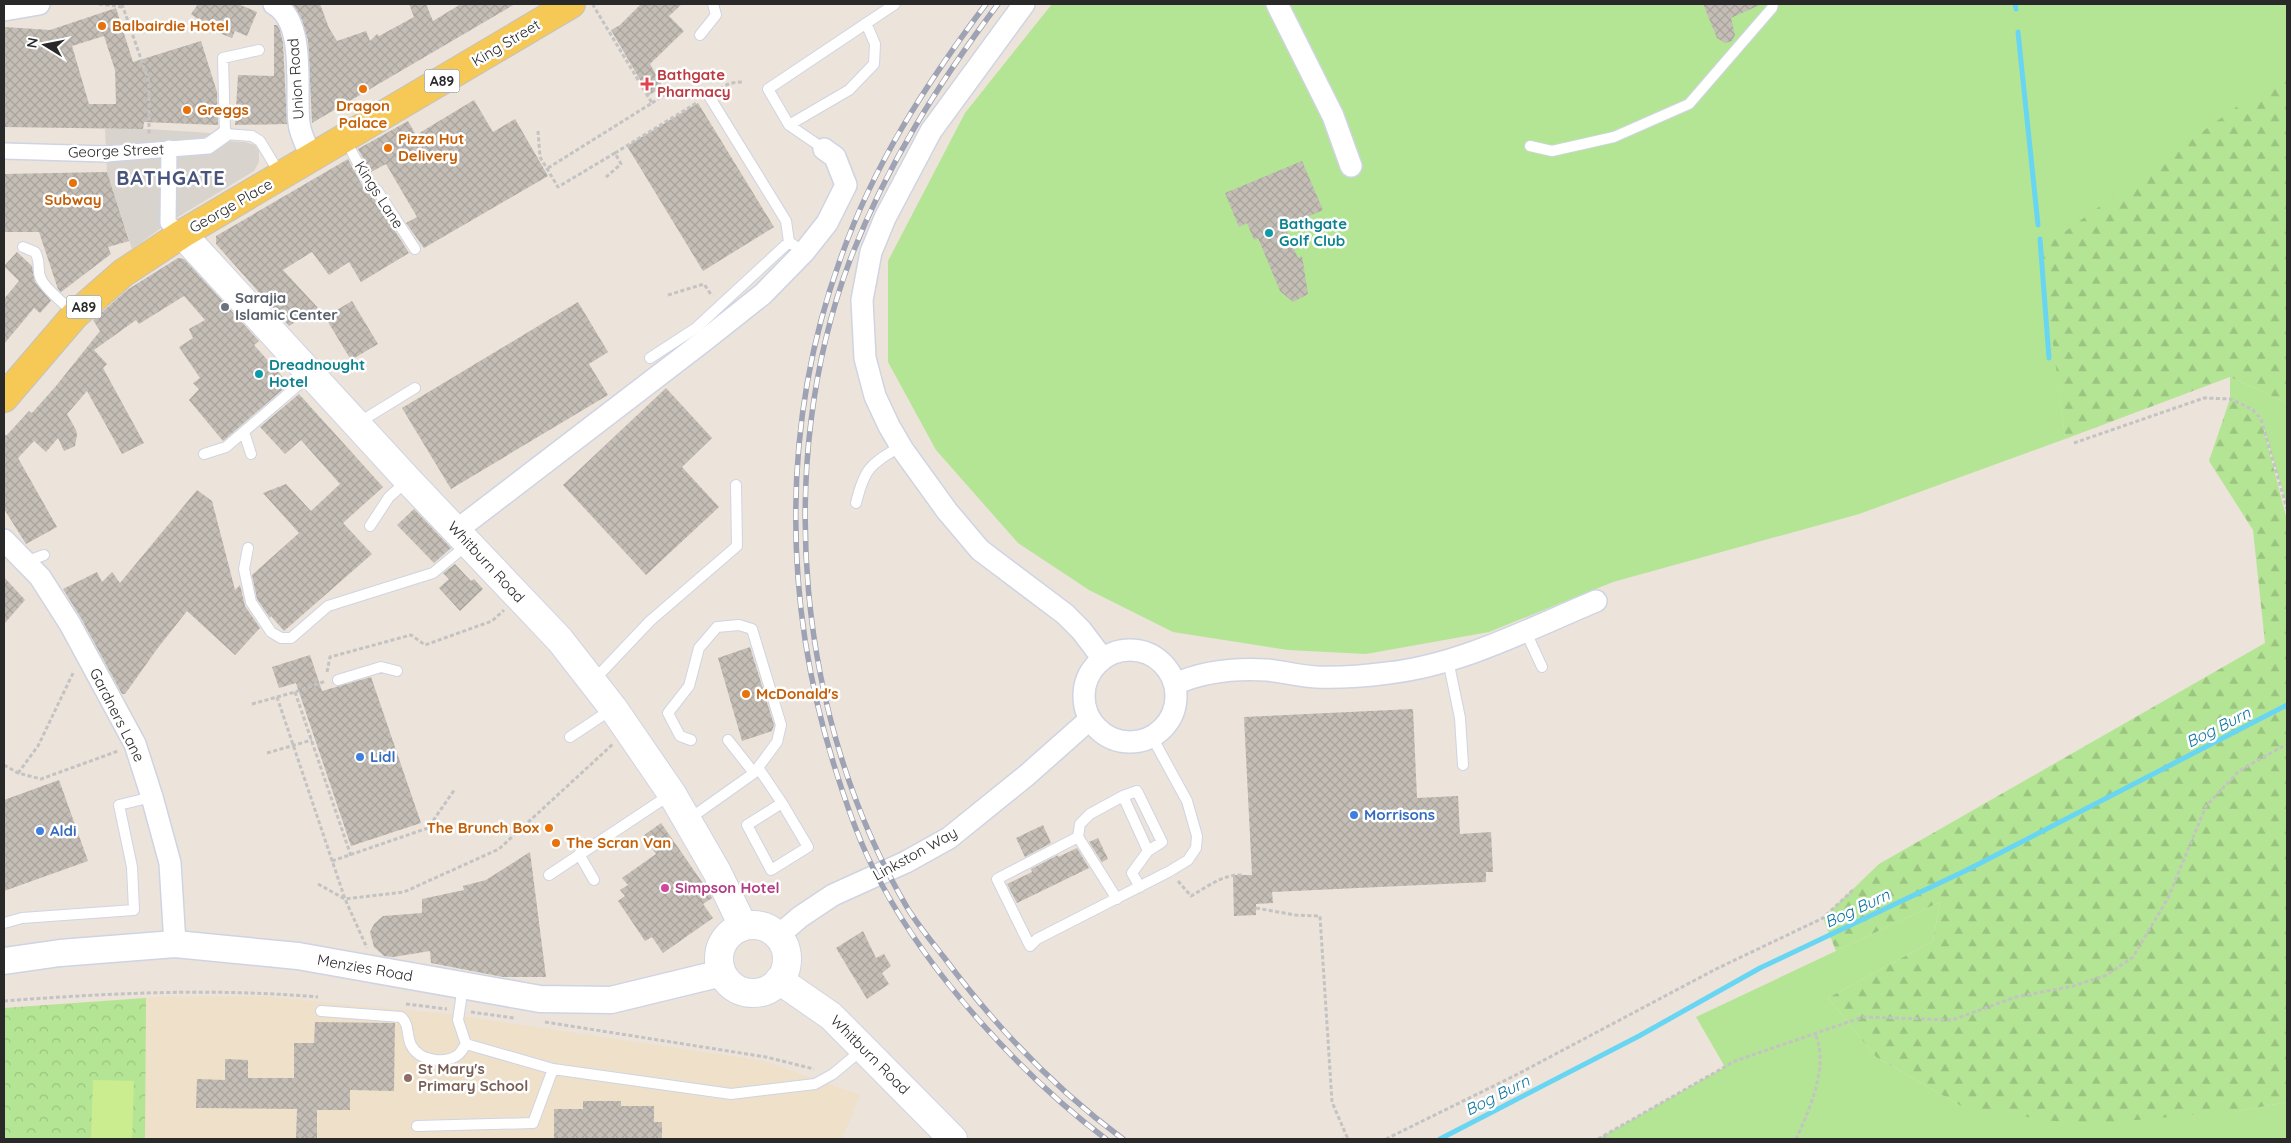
<svg xmlns="http://www.w3.org/2000/svg" width="2291" height="1143" font-family="Quicksand,sans-serif">
<style>
.education{fill:#efe0c9}
.grass{fill:#b4e594}
.forest{fill:url(#forest-firs)}
.park{fill:url(#park-crowns)}
.pitch{fill:#cbed8f}
.plaza{fill:#d8d3cd}
.lines{fill:none;stroke-linecap:round;stroke-linejoin:round}
.stream{stroke:#68d6f3;stroke-width:5}
.building{fill:url(#building-cross-hatch);fill-rule:evenodd}
.service-casing{stroke:#cfd4e3;stroke-width:12}
.pedestrian-casing{stroke:#cfd4e3;stroke-width:18}
.minor-casing{stroke:#cfd4e3;stroke-width:24}
.tertiary-casing{stroke:#cfd4e3;stroke-width:29}
.secondary-casing{stroke:#cfd4e3;stroke-width:30}
.primary-casing{stroke:#c3c3c3;stroke-width:30}
.path{stroke:#c3c3c3;stroke-width:3;stroke-dasharray:4 2.5;stroke-linecap:butt}
.service{stroke:#fff;stroke-width:10}
.pedestrian{stroke:#fff;stroke-width:15}
.minor{stroke:#fff;stroke-width:21}
.tertiary{stroke:#fff;stroke-width:26}
.secondary{stroke:#fff;stroke-width:28}
.primary{stroke:#f6c855;stroke-width:28}
.rail-casing{stroke:#9da2b4;stroke-width:5.5}
.rail{stroke:#fff;stroke-width:4;stroke-dasharray:11;stroke-linecap:butt}
.food-dot{fill:#e8710a;stroke:#fff;stroke-width:2}
.health-dot{fill:#e0444e;stroke:#fff;stroke-width:2}
.culture-dot{fill:#0f9aa8;stroke:#fff;stroke-width:2}
.worship-dot{fill:#6b7280;stroke:#fff;stroke-width:2}
.shop-dot{fill:#3f7fe0;stroke:#fff;stroke-width:2}
.hotel-dot{fill:#d1479c;stroke:#fff;stroke-width:2}
.education-dot{fill:#8d6e63;stroke:#fff;stroke-width:2}
.labels{text-anchor:middle;stroke-width:5;stroke-linejoin:round;paint-order:stroke}
.shield{fill:#fff;stroke:#696969;stroke-width:1}
.shield-label{font-size:14px;font-weight:bold;fill:#292929}
.food-label{font-size:15px;font-weight:bold;fill:#c56008;stroke:#fff;text-anchor:start}
.street-label{font-size:15px;fill:#292929;stroke:#fff}
.health-label{font-size:15px;font-weight:bold;fill:#be3a42;stroke:#fff;text-anchor:start}
.culture-label{font-size:15px;font-weight:bold;fill:#0d838f;stroke:#fff;text-anchor:start}
.worship-label{font-size:15px;font-weight:bold;fill:#5b616d;stroke:#fff;text-anchor:start}
.shop-label{font-size:15px;font-weight:bold;fill:#366cbe;stroke:#fff;text-anchor:start}
.hotel-label{font-size:15px;font-weight:bold;fill:#b23c85;stroke:#fff;text-anchor:start}
.education-label{font-size:15px;font-weight:bold;fill:#785e54;stroke:#fff;text-anchor:start}
.water-label{font-size:16px;font-style:italic;fill:#08739e;stroke:#fff}
.district-label{font-size:20px;font-weight:bold;letter-spacing:1px;fill:#48547b;stroke:#fff}
</style>
<defs>
<pattern id="forest-firs" width="22" height="20" patternUnits="userSpaceOnUse" patternTransform="scale(1.25)"><rect width="22" height="20" fill="#b4e594"/><path d="M5 1l3.5 6h-7zM16 11l3.5 6h-7z" fill="#9bc480"/></pattern>
<pattern id="park-crowns" width="20" height="18" patternUnits="userSpaceOnUse" patternTransform="scale(1.25)"><rect width="20" height="18" fill="#b4e594"/><path d="M2 6a3 3 0 1 1 6 0M12 15a3 3 0 1 1 6 0" fill="none" stroke="#9bc480"/></pattern>
<pattern id="building-cross-hatch" width="8" height="8" patternUnits="userSpaceOnUse" patternTransform="scale(1.25)"><rect width="8" height="8" fill="#c4beb6"/><path d="M0 0l8 8M0 8l8-8" fill="none" stroke="#a8a39c"/></pattern>
</defs>
<rect width="100%" height="100%" fill="#ece3da"/>
<path class="education" d="M261 996 448 1014 764 1061 860 1095 842 1139H4V1008L156 997Z"/>
<path class="grass" d="M1052 4H2287V71L2042 249 2065 439 1859 514 1613 582 1489 632 1366 654 1288 650 1173 632 1089 590 1018 543 936 450 888 362V261L965 113Z
M2230 377 2287 403V505L2261 419 2252 409 2230 399Z
M1940 902 1933 941 1828 998 1876 1057 1963 1107 2239 1111 2287 1102V1139H1598L1725 1067 1696 1017Z"/>
<path class="forest" d="M2287 70V403L2230 377 2065 439 2041 249Z
M2230 399 2252 409 2261 419 2287 520V1102L2239 1111 2079 1125 1963 1107 1876 1057 1828 998 1933 941 1940 902 1836 951 1823 918 1879 864 2265 643 2253 530 2209 461Z"/>
<path class="park" d="M146 998 145 1139H4V1008Z"/>
<path class="pitch" d="M93 1080 134 1081 132 1139H91Z"/>
<path class="plaza" d="M105 129H149L225 134 223 141 245 142 255 145 259 151V162L254 171 168 223 132 249 107 172Z"/>
<g class="lines">
<path class="stream" d="M2015 4 2016 9
M2018 32 2038 225
M2040 239 2049 358
M1440 1139 1639 1036 1760 968 1967 870 2287 705"/>
</g>
<path class="building" d="M198 4H238L257 12 247 36 235 31 232 38 214 31 191 14Z
M293 4H320L329 28 337 41 366 31 370 41 377 34 379 36 414 17 409 4H426L433 21 461 4H515L312 123 308 40 302 20Z
M641 4H682L669 16 684 31 650 64 663 87 649 95 611 30 620 25Z
M1703 4H1762L1731 18 1735 35 1732 41 1725 43 1717 38Z
M116 8 133 62 201 41 217 92 218 125 144 122 143 129 4 127V27L50 30ZM104 36 115 70 116 104H89L72 46Z
M274 25H277L280 30 283 43 287 124 235 125 238 75 274 76Z
M474 100 493 132 515 119 548 176 424 248 406 223 417 217 386 164 371 172 358 149 408 121 416 135Z
M698 103 774 227 703 271 627 146Z
M348 159 363 187 372 195 409 253 361 282 349 262 329 275 312 252 283 270 318 308 289 326 216 244V236Z
M1302 161 1323 210 1285 227 1298 258 1302 256 1308 294 1293 302 1280 291 1258 238 1254 240 1247 223 1239 227 1225 193Z
M107 172 129 241 108 247 111 254 61 292 58 289 39 232H4V174Z
M17 252 32 266 35 282 51 301 40 313 34 308 4 344V299L19 281 4 266Z
M178 258 184 259 259 341 254 345 289 384 223 441 189 400 199 389 193 383 200 378 179 347 193 338 189 329 205 320 184 296 139 324 136 320 94 350 107 364 103 368 144 443 122 454 87 391 67 414 76 430 77 435 75 446 64 451 58 438 46 452 34 441 18 458 57 527 26 544 4 509V432L6 436 29 411 32 413 56 386 100 331 93 320 127 290Z
M352 301 378 344 351 360 325 317Z
M578 302 608 352 589 364 608 395 451 489 402 408Z
M666 388 712 438 682 467 719 507 646 575 563 485Z
M299 394 383 487 343 523 372 554 284 631 271 616 270 618 257 599 252 575 299 533 263 493 286 484 311 511 340 484 301 440 285 454 260 427Z
M197 490 212 501 235 590 240 585 245 606 260 628 235 655 187 611 157 649 125 694H122L81 618 63 589 97 572 102 582 112 572 120 583Z
M414 509 451 548 434 563 397 525Z
M455 564 471 581 474 579 483 589 460 611 439 588 449 579 443 573Z
M4 577 25 600 4 624Z
M750 647 774 725 772 731 742 741 718 658Z
M310 655 322 691 371 677 421 823 351 846 296 683 279 688 272 667Z
M1413 709 1417 798 1458 796 1460 834 1491 832 1493 872H1486V882L1272 892 1273 903 1256 904V915L1234 916 1233 875H1252L1244 717Z
M59 780 88 861 4 891V800Z
M661 823 709 892 712 898 703 904 713 918 663 953 652 937 645 941 618 901 625 896 620 890 628 885 622 878 656 854 643 836Z
M1043 825 1051 843 1025 857 1016 838Z
M1098 838 1108 859 1102 862 1089 842Z
M1077 848 1089 868 1017 903 1007 884 1032 872 1031 869 1058 855V857Z
M530 852 546 977H503L431 963 430 951 393 957 384 956 374 947 370 932 374 924 383 916 422 913V899L464 890 463 886 486 880Z
M863 931 876 958 884 954 891 966 882 973 889 984 867 999 836 948Z
M315 1022 395 1023 394 1091 350 1090V1110H317V1139H296L297 1109 196 1108 197 1079 225 1080V1059L248 1060V1078H294V1043H314Z
M583 1101H621V1106H654V1122H662V1139H554V1109H583Z"/>
<g class="lines">
<defs>
<path id="service" d="M700 35 716 15 713 4
M259 50 223 58 225 134 252 136 260 141 280 174
M709 96 786 221 789 242
M789 125 849 90 874 64 875 44 866 23
M345 139 369 184 377 190 415 249
M1530 146 1552 151 1614 137 1689 104 1772 8 1773 4
M824 149 789 125 768 89 895 4
M23 247 35 252C42 264 36 270 41 279 46 290 66 305 75 314
M650 358 696 328 789 242 804 252
M358 423 415 388
M244 432 251 454
M204 454 226 447 310 375
M856 503C865 467 870 465 901 446
M370 526 389 497 407 481
M248 548 244 569 251 602 271 632 281 638H291L328 606 433 573 468 544
M25 562 44 555
M1525 630 1542 667
M1448 660 1460 718 1463 765
M338 680 381 667 397 671
M594 680 650 621 737 546 736 485
M570 737 612 709
M691 740 680 736 668 713 689 686 699 648 717 627 739 625 752 629 781 725 777 742 754 773
M759 769 782 803 808 847 771 870 747 825 782 803
M1123 796 1137 791 1162 842 1148 851
M687 818 699 812 754 773 728 740
M1078 837 1117 899
M579 854 594 880
M549 875 671 794
M1140 887 1132 873 1148 851 1123 796 1090 814 1080 824 1078 837 997 879 1030 946 1037 939 1170 871 1188 860 1196 848 1197 836 1187 801 1152 737
M4 923 22 918 134 910 132 867 119 805 152 797
M321 1011 401 1017C410 1025 406 1035 411 1045 419 1061 446 1065 459 1054 462 1051 464 1047 466 1044L458 1020 463 986
M466 1044 553 1069
M417 1126 533 1123 553 1069 731 1094 815 1084 833 1074 863 1049"/>
<path id="pedestrian" d="M169 148 168 223 182 234
M4 151 106 154 208 146 225 134"/>
<path id="minor" d="M274 4C307 22 295 91 299 123 300 135 308 148 312 159
M1024 4 931 131 885 218 871 252 862 300 865 358 875 396 889 426 903 450 947 511 980 550 1065 614 1081 630 1103 659
M1277 4 1333 116 1351 166
M4 10 39 4
M457 530 705 340 763 294 804 252 827 223 846 185 835 157 824 149
M4 540 40 577 70 624 135 744 152 797 170 863 175 944
M1084 696a46 46 0 1 1 92 0a46 46 0 1 1-92 0Z
M1175 684C1204 671 1235 668 1267 670 1284 672 1300 676 1316 677 1340 678 1365 676 1388 673 1460 665 1529 629 1596 601
M778 936 800 917 833 895 906 862 949 838 1027 775 1089 720"/>
<path id="tertiary" d="M4 961 60 953 175 944 298 956 540 999 611 1000 722 973"/>
<path id="secondary" d="M182 234 408 480 560 640 613 708 672 794 717 872 743 926
M719 959a34 34 0 1 1 68 0a34 34 0 1 1-68 0Z
M779 980 831 1016 953 1139"/>
<path id="primary" d="M4 398 75 315 123 273 182 234 571 4"/>
</defs>
<use href="#service" class="service-casing"/>
<use href="#pedestrian" class="pedestrian-casing"/>
<use href="#minor" class="minor-casing"/>
<use href="#tertiary" class="tertiary-casing"/>
<use href="#secondary" class="secondary-casing"/>
<use href="#primary" class="primary-casing"/>
<path class="path" d="M99 4 123 7
M122 4 149 82V136
M720 89 730 83 742 82
M652 103 672 90
M538 131 540 157 558 187 615 153 621 164 605 178
M615 153 698 102
M548 168 652 103 593 5
M668 295 704 284 712 296
M2074 443 2204 398 2230 399 2252 409 2261 419 2287 509
M327 672 330 657 411 635 425 645 492 621 504 610
M295 692 351 856
M277 697 345 899 367 948
M252 704 295 692 326 681
M267 753 312 740
M4 765 18 773 41 779 118 751
M18 773 38 746 74 671
M332 861 428 828 455 789
M1178 881 1191 896C1207 887 1223 874 1242 875
M318 884 345 899 404 892 499 849 613 744
M1256 908 1295 915 1320 916 1332 1102 1347 1137 1343 1139
M4 1001C109 993 213 988 318 997
M406 1004 447 1009
M471 1012 514 1018
M545 1022 766 1057 814 1069
M1603 1136 1611 1139
M1386 1139 1514 1076 1716 969 1823 918 1853 890
M1598 1139 1735 1061 1863 1017 1952 1020 2016 997 2073 986 2107 975 2133 957 2168 898 2206 806 2239 771 2287 744
M1796 1139C1809 1111 1830 1064 1815 1034"/>
<use href="#service" class="service"/>
<use href="#pedestrian" class="pedestrian"/>
<use href="#minor" class="minor"/>
<use href="#tertiary" class="tertiary"/>
<use href="#secondary" class="secondary"/>
<use href="#primary" class="primary"/>
<defs>
<path id="rail" d="M986 4C926 84 873 165 840 260 781 423 783 601 834 765 847 806 861 848 882 885 931 976 1023 1077 1106 1139
M998 4C938 84 886 166 850 260 773 464 797 722 908 909 918 925 931 941 943 956 994 1025 1054 1088 1123 1139"/>
</defs>
<use href="#rail" class="rail-casing"/>
<use href="#rail" class="rail"/>
</g>
<g class="food-dot">
<circle cx="102" cy="26" r="5"/>
<circle cx="363" cy="89" r="5"/>
<circle cx="187" cy="110" r="5"/>
<circle cx="388" cy="148" r="5"/>
<circle cx="73" cy="183" r="5"/>
<circle cx="746" cy="694" r="5"/>
<circle cx="549" cy="828" r="5"/>
<circle cx="556" cy="843" r="5"/>
</g>
<path class="health-dot" d="M644.5 76.5h5v5h5v5h-5v5h-5v-5h-5v-5h5z"/>
<g class="culture-dot">
<circle cx="1269" cy="233" r="5"/>
<circle cx="259" cy="374" r="5"/>
</g>
<circle class="worship-dot" cx="225" cy="307" r="5"/>
<g class="shop-dot">
<circle cx="360" cy="757" r="5"/>
<circle cx="1354" cy="815" r="5"/>
<circle cx="40" cy="831" r="5"/>
</g>
<circle class="hotel-dot" cx="665" cy="888" r="5"/>
<circle class="education-dot" cx="408" cy="1078" r="5"/>
<g class="labels">
<g class="shield">
<rect x="424.5" y="69.5" width="35" height="23" rx="4"/>
<rect x="66.5" y="295.5" width="35" height="23" rx="4"/>
</g>
<g class="shield-label">
<text x="442" y="86">A89</text>
<text x="84" y="312">A89</text>
</g>
<g class="food-label">
<text x="112" y="31">Balbairdie Hotel</text>
<text x="363" y="111" text-anchor="middle">Dragon<tspan x="363" dy="17">Palace</tspan></text>
<text x="197" y="115">Greggs</text>
<text x="398" y="144">Pizza Hut<tspan x="398" dy="17">Delivery</tspan></text>
<text x="73" y="205" text-anchor="middle">Subway</text>
<text x="756" y="699">McDonald's</text>
<text x="539" y="833" text-anchor="end">The Brunch Box</text>
<text x="566" y="848">The Scran Van</text>
</g>
<g class="street-label">
<text transform="translate(506 43) rotate(-31)" y="5">King Street</text>
<text transform="translate(296 79) rotate(-94)" y="5">Union Road</text>
<text transform="translate(116 151) rotate(-2)" y="5">George Street</text>
<text transform="translate(379 195) rotate(57)" y="5">Kings Lane</text>
<text transform="translate(231 206) rotate(-30)" y="5">George Place</text>
<text transform="translate(486 562) rotate(47)" y="5">Whitburn Road</text>
<text transform="translate(117 715) rotate(63)" y="5">Gardners Lane</text>
<text transform="translate(915 854) rotate(-29)" y="5">Linkston Way</text>
<text transform="translate(365 968) rotate(10)" y="5">Menzies Road</text>
<text transform="translate(870 1055) rotate(45)" y="5">Whitburn Road</text>
</g>
<g class="health-label">
<text x="657" y="80">Bathgate<tspan x="657" dy="17">Pharmacy</tspan></text>
</g>
<g class="culture-label">
<text x="1279" y="229">Bathgate<tspan x="1279" dy="17">Golf Club</tspan></text>
<text x="269" y="370">Dreadnought<tspan x="269" dy="17">Hotel</tspan></text>
</g>
<g class="worship-label">
<text x="235" y="303">Sarajia<tspan x="235" dy="17">Islamic Center</tspan></text>
</g>
<g class="shop-label">
<text x="370" y="762">Lidl</text>
<text x="1364" y="820">Morrisons</text>
<text x="50" y="836">Aldi</text>
</g>
<g class="hotel-label">
<text x="675" y="893">Simpson Hotel</text>
</g>
<g class="education-label">
<text x="418" y="1074">St Mary's<tspan x="418" dy="17">Primary School</tspan></text>
</g>
<g class="water-label">
<text transform="translate(2218 727) rotate(-27)" y="6">Bog Burn</text>
<text transform="translate(1857 908) rotate(-25)" y="6">Bog Burn</text>
<text transform="translate(1497 1095) rotate(-27)" y="6">Bog Burn</text>
</g>
<g class="district-label">
<text x="171" y="185">BATHGATE</text>
</g>
</g>
<rect width="2291" height="1143" fill="none" stroke="#292929" stroke-width="10"/>
<g transform="translate(45 45) rotate(280)" stroke="#ffffff" stroke-width="4" paint-order="stroke">
<path d="M0-4L9 19L0 12L-9 19Z" fill="#292929"/>
<text y="-8" font-size="14" font-weight="bold" text-anchor="middle" fill="#292929">N</text>
</g>
</svg>
